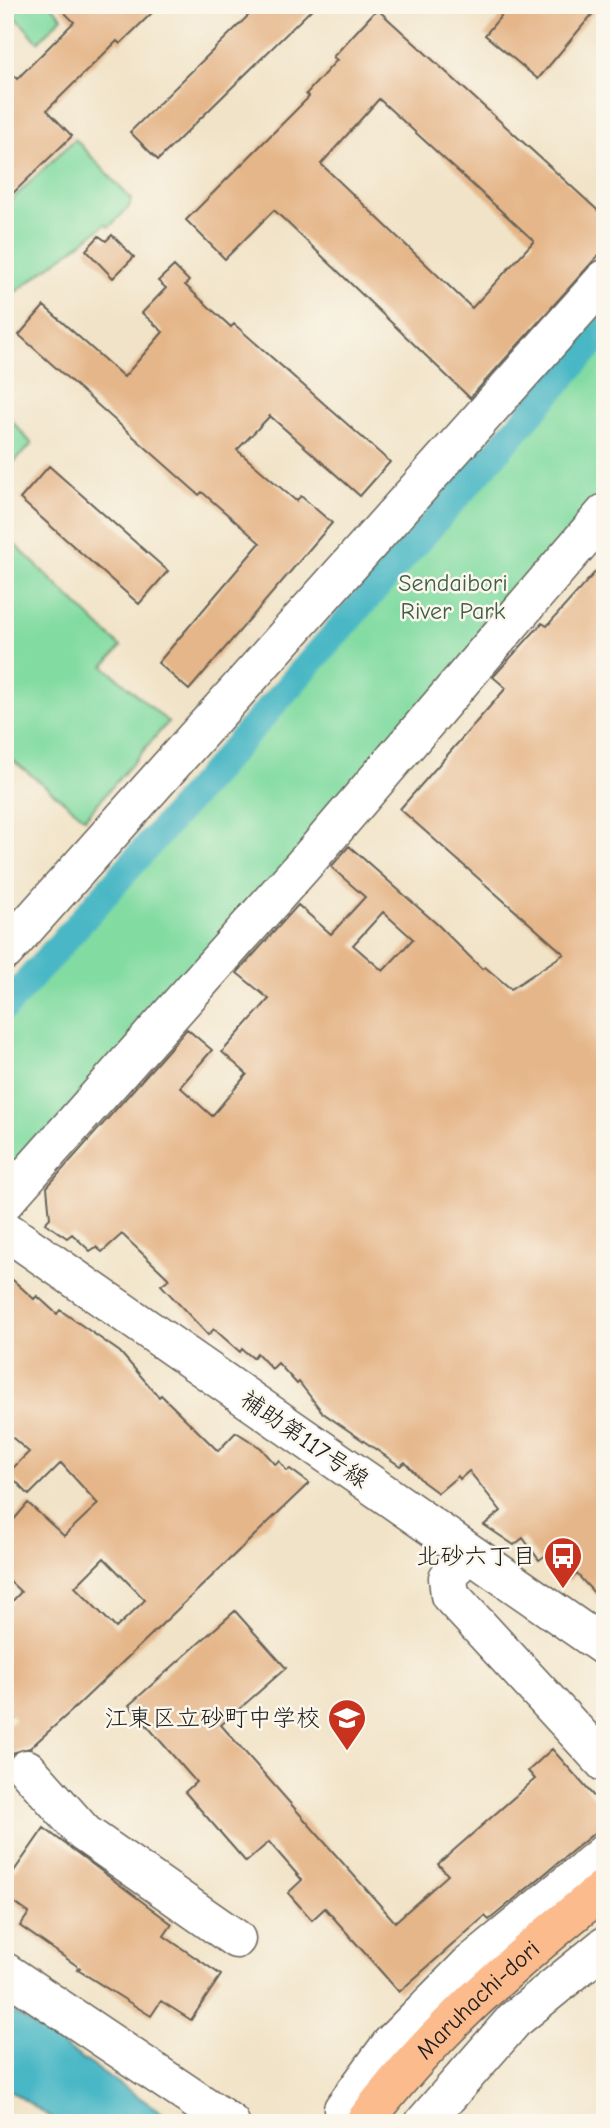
<svg xmlns="http://www.w3.org/2000/svg" width="610" height="2128" font-family="'Comic Neue','Klee One',sans-serif">
<style>
.green{fill:#82dba1;stroke:#4f7c5e;stroke-width:2}
.water{fill:#4ab7c5;stroke:#336a70;stroke-width:2}
.lines{fill:none;stroke-linecap:round;stroke-linejoin:round}
.canal{stroke:#4ab7c5;stroke-width:28}
.building{fill:#e5b689;fill-rule:evenodd}
.minor-casing{stroke:#676258;stroke-width:41}
.major-casing{stroke:#676258;stroke-width:41}
.minor{stroke:#fff;stroke-width:38}
.major{stroke:#fbbb8d;stroke-width:38}
.labels{text-anchor:middle;stroke-width:5;stroke-linejoin:round;paint-order:stroke}
.park-label{font-size:24px;fill:#405f4b;stroke:#fbf7ec}
.street-label{font-size:24px;fill:#1c1c1c;stroke:#fbf7ec}
.poi-label{font-size:24px;fill:#1c1c1c;stroke:#fbf7ec;text-anchor:end}
</style>
<rect width="100%" height="100%" fill="#fbf7ec"/>
<filter id="ink" filterUnits="userSpaceOnUse"><feTurbulence type="fractalNoise" baseFrequency=".0143" numOctaves="2"/><feDisplacementMap in="SourceGraphic" scale="14" xChannelSelector="R" yChannelSelector="G"/><feConvolveMatrix kernelMatrix="1 2 1 2 8 2 1 2 1" color-interpolation-filters="sRGB"/></filter>
<filter id="wash" filterUnits="userSpaceOnUse"><feTurbulence type="fractalNoise" baseFrequency=".00686" numOctaves="4" result="noise"/><feDisplacementMap in="SourceGraphic" scale="28" xChannelSelector="R" yChannelSelector="G"/><feGaussianBlur stdDeviation="1.57" result="paint"/><feColorMatrix in="noise" values="0 0 0 0 0 0 0 0 0 0 0 0 0 0 0 0 0 1.4 0 .05"/><feComposite in="paint" operator="in"/></filter>
<g filter="url(#wash)">
<rect width="100%" height="100%" fill="#f1e3c7"/>
<path class="green" d="M5 5H51L62 17 38 42Z
M75 139 131 199 129 207 109 227 106 224 5 300V206Z
M605 344V505L5 1185V1023Z
M5 413 32 444 5 471Z
M5 535 121 647 104 666 168 722 85 818 5 754V676L13 666 5 660Z"/>
<path class="water" d="M5 2006 177 2123H59L5 2087Z"/>
<g class="lines">
<path class="canal" d="M5 1007 605 329"/>
</g>
<g id="blocks">
<path class="building" d="M57 5H160L120 44 117 41 47 110 72 136 5 201V67L17 79 74 22Z
M259 5H316L158 160 130 132Z
M510 5H600L538 79 485 35Z
M377 9 605 217V248L470 398 274 210 225 259 186 220 309 97 306 94 337 60 333 57ZM379 99 534 241 472 308 321 164Z
M112 235 134 257 113 278 86 250 99 236 106 241Z
M174 266 189 281 185 285 231 327 234 324 390 462 360 496 270 416 237 450 296 501 301 496 332 523 189 690 158 663 260 543 202 492 199 495 19 335 44 306 124 377 163 332 142 313 166 288 158 281Z
M49 466 168 571 139 604 20 499Z
M605 561V1605L577 1574 567 1582 546 1555 539 1560 523 1538 514 1545 484 1525 501 1511 469 1471 460 1479 458 1476 438 1493 423 1482 405 1462 400 1466 323 1413 299 1382 297 1384 278 1363 272 1369 257 1353 253 1358 242 1349 240 1352 214 1329 208 1335 161 1285 169 1279 122 1234 102 1252 96 1247 90 1251 72 1234 67 1238 45 1223 50 1218 47 1187 187 1029 212 1050 180 1087 212 1116 247 1074 222 1052 269 999 237 973 298 905 331 934 365 897 331 867 349 846 438 925 482 969 485 967 511 989 564 954 400 809 506 688 493 677 542 623 547 626ZM383 912 413 939 383 971 353 945Z
M5 1273 34 1299 37 1296 57 1314 60 1310 120 1352 159 1397 161 1395 218 1451 236 1432 261 1448 275 1464 279 1461 287 1471 290 1469 309 1483 77 1706 30 1748 12 1753 5 1770V1728L15 1719 5 1708V1609L21 1592 5 1577V1530L28 1503 64 1536 98 1504 61 1463 29 1495 8 1473 29 1452 5 1431ZM104 1558 145 1600 116 1628 75 1587Z
M235 1611 286 1668 221 1725 395 1922 448 1875 438 1864 535 1779 528 1771 552 1749 605 1809V1824L489 1920 485 1916 399 1992 325 1908 312 1920 288 1893 302 1880 269 1842 246 1862 185 1792 196 1782 129 1705Z
M44 1828 172 1924 164 1936 221 1975 191 2020 161 2001 151 2016 78 1970 80 1968 20 1926 29 1913 5 1896V1884Z"/>
</g>
</g>
<g filter="url(#ink)">
<use href="#blocks" fill-opacity="0" stroke="#676258" stroke-width="2"/>
<g class="lines">
<defs>
<path id="minor" d="M5 951 605 279
M5 1201 308 860 605 513
M5 1230 605 1647
M467 1551 448 1578 450 1595 605 1763
M27 1769 84 1833 236 1939
M5 1972 230 2123
M362 2123 343 2109 391 2044 468 1966 605 1853
M424 2123 514 2020 605 1946"/>
<g id="major">
<path id="s1" d="M364 2123C432 2032 517 1959 605 1888"/>
</g>
</defs>
<use href="#minor" class="minor-casing"/>
<use href="#major" class="major-casing"/>
<use href="#minor" class="minor"/>
<use href="#major" class="major"/>
</g>
</g>
<defs>
<symbol id="bus-pin" viewBox="-11 -11 22 30"><path d="M0 17L-7.5 6A9.5 9.5 0 1 1 7.5 6Z" fill="#c8321e" stroke="#fbf7ec"/><path d="M-5-6H5V4H4V6H2V4H-2V6H-4V4H-5ZM-3.5-4V0h7V-4ZM-3.5 1.2v1.5H-2V1.2ZM2 1.2v1.5H3.5V1.2Z" fill="#fff"/></symbol>
<symbol id="school-pin" viewBox="-11 -11 22 30"><path d="M0 17L-7.5 6A9.5 9.5 0 1 1 7.5 6Z" fill="#c8321e" stroke="#fbf7ec"/><path d="M0-5L7-2L0 1L-7-2ZM-4 1L0 2.5L4 1V4Q0 6-4 4Z" fill="#fff"/></symbol>
</defs>
<g fill-rule="evenodd">
<use href="#bus-pin" x="541" y="1534" width="44" height="60"/>
<use href="#school-pin" x="325" y="1696" width="44" height="60"/>
</g>
<g class="labels">
<g class="park-label">
<text x="453" y="591">Sendaibori<tspan x="453" dy="28">River Park</tspan></text>
</g>
<g class="street-label">
<text transform="translate(305 1439) rotate(35)" y="8">補助第117号線</text>
<text dy="8" stroke="none"><textPath href="#s1" startOffset="168">Maruhachi-dori</textPath></text>
</g>
<g class="poi-label">
<text x="536" y="1564">北砂六丁目</text>
<text x="320" y="1726">江東区立砂町中学校</text>
</g>
</g>
<rect width="610" height="2128" fill="none" stroke="#fbf7ec" stroke-width="28"/>
</svg>
